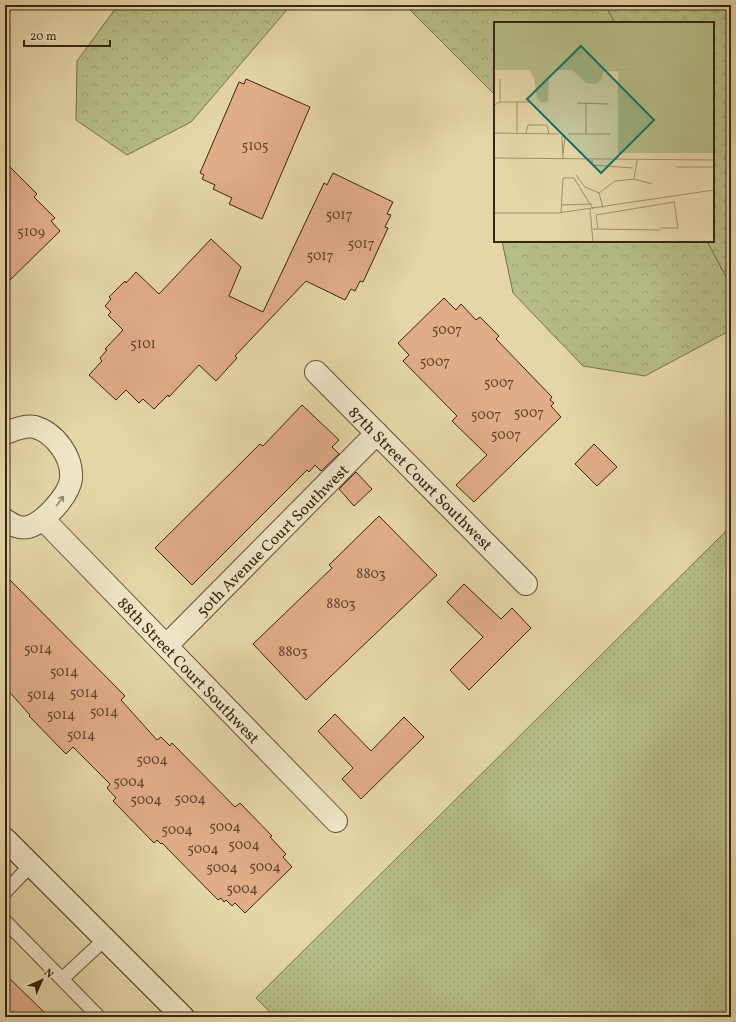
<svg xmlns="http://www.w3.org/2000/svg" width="736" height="1022" font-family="Vollkorn,serif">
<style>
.grass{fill:url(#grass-dots);stroke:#77714c}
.forest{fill:url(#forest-crowns);stroke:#77714c}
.wetland{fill:url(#wetland-marsh);stroke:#77714c}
.building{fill:#e1ac88;stroke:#382512}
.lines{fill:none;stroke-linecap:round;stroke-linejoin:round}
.service-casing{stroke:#635137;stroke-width:15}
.minor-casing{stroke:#635137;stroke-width:24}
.secondary-casing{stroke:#382512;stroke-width:24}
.service{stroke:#eee4c6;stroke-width:13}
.minor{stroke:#eee4c6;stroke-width:22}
.secondary{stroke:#eee4c6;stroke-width:22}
.oneway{stroke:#93846c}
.labels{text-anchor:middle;stroke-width:3;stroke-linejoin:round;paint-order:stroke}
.number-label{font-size:14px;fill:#624730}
.street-label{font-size:16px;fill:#382512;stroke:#eee4c6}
.inset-road{fill:none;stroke:#a08f6b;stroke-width:1}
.view{fill:#0f766e;fill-opacity:0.15;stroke:#0f766e;stroke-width:2}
.inset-edge{fill:none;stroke:#382512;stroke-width:2}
</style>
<defs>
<pattern id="grass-dots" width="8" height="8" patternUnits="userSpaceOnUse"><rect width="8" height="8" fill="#b6bd86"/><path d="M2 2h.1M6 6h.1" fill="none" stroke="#9da273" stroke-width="1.8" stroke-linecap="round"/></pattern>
<pattern id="forest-crowns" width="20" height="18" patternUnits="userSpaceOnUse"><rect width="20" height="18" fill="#b6bd86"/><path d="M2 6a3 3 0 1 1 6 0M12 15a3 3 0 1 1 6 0" fill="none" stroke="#9da273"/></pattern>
<pattern id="wetland-marsh" width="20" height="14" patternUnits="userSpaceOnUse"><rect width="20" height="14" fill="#b6bd86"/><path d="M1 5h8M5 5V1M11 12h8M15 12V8" fill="none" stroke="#9da273"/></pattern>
</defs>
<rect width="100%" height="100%" fill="#e5d6a7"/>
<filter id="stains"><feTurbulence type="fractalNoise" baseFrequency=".005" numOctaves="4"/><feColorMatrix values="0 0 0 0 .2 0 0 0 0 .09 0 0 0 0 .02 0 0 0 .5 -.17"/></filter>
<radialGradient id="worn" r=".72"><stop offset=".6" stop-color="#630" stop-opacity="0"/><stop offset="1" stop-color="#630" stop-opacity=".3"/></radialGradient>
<path class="grass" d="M731 526V1017H275L256 998Z"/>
<path class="forest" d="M118 5H291L191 122 127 155 76 120 77 61Z
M405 5H605L615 23H495V95Z
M502 241H707L731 286V333L729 331 645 376 583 366 513 293Z"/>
<path class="wetland" d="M605 5H731V286L707 241H713V23H615Z"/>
<path class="building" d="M246 79 310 107 262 219 229 204 232 198 213 189 215 185 202 179 204 175 200 173 239 82 244 84Z
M5 162 37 194 34 197 55 218 51 221 60 231 5 285Z
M333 173 393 202 387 214 391 215 385 227 388 228 363 282 360 281 355 291 351 289 345 300 306 281 235 356 237 358 216 381 199 365 169 397 168 395 154 409 143 399 139 403 126 390 116 400 89 375 102 361 100 358 107 350 105 349 123 330 108 315 111 312 105 306 111 299 109 297 125 281 126 283 136 272 159 294 211 239 241 267 229 296 263 312 324 183 327 185Z
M444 298 456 310 461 304 476 320 480 317 499 336 496 339 552 397 550 400 554 403 551 406 561 417 474 502 456 485 487 455 452 421 457 416 403 361 409 355 398 343Z
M302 405 339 440 332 447 339 454 321 471 315 465 309 472 307 470 192 585 155 548 260 444 263 446Z
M594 444 617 467 597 486 575 464Z
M356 472 372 489 354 506 339 489Z
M379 516 437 575 306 700 253 644 332 568 329 565Z
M5 575 125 696 121 700 157 740 161 737 170 746 172 743 235 807 240 803 272 836 270 837 286 854 283 857 292 867 245 913 235 903 232 906 226 900 224 902 221 898 218 900 162 843 161 844 157 840 154 843 113 801 116 798 107 788 110 784 73 747 66 754 29 716 30 715 5 687Z
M464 584 501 619 512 608 531 628 469 690 450 670 483 637 447 602Z
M335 714 371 751 404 717 424 737 361 799 342 779 353 768 318 731Z
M5 974 49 1017H5Z"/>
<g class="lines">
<defs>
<path id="service" d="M5 892 31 865
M5 921 99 1017
M62 979 105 939"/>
<path id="minor" d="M316 372 526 584
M5 433C14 430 25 425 35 427 55 433 73 457 71 479 69 495 44 523 28 527 19 529 13 525 5 520
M43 519 336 821
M166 646 377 433"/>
<path id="secondary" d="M5 839 183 1017"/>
</defs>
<use href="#service" class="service-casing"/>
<use href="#minor" class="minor-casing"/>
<use href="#secondary" class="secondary-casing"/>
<use href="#service" class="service"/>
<use href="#minor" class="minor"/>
<use href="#secondary" class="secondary"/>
</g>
<defs><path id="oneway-shaft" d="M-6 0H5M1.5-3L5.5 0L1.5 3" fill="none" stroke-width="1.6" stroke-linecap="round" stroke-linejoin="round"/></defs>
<use class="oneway" href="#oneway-shaft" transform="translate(60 501) rotate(-53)"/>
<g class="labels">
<g class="number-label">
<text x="255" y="150">5105</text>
<text x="339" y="219">5017</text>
<text x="31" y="236">5109</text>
<text x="361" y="248">5017</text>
<text x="320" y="260">5017</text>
<text x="447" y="334">5007</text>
<text x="143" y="348">5101</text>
<text x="435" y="366">5007</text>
<text x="499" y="387">5007</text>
<text x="529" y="417">5007</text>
<text x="486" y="419">5007</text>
<text x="506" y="439">5007</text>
<text x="371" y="578">8803</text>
<text x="341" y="608">8803</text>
<text x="38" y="653">5014</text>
<text x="293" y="656">8803</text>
<text x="64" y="676">5014</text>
<text x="84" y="697">5014</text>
<text x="41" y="699">5014</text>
<text x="104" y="716">5014</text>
<text x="61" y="719">5014</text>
<text x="81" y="739">5014</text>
<text x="152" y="764">5004</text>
<text x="129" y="786">5004</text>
<text x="190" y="803">5004</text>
<text x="146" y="804">5004</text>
<text x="225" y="831">5004</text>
<text x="177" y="834">5004</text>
<text x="244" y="849">5004</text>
<text x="203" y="853">5004</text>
<text x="265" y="871">5004</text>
<text x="222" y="872">5004</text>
<text x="242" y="893">5004</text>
</g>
<g class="street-label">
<text transform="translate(421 478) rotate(45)" y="6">87th Street Court Southwest</text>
<text transform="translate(272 540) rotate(-45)" y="6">50th Avenue Court Southwest</text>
<text transform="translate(189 670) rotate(46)" y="6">88th Street Court Southwest</text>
</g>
</g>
<g transform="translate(494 22)">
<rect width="220" height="220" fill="#e5d6a7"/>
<path d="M220 41V131H124V49L143 50 175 58 187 56 200 47Z" fill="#b6bd86"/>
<path d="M0 18 79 34 112 47 133 45 155 37H197L220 28V41L200 47 187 56 174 58 143 50 110 49 107 58 102 62 92 61 78 48H61L55 57 54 79 48 81 43 76 40 56 35 48H0Z" fill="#b6bd86"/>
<path d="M0 0H220V28L197 37H155L133 45 112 47 79 34 0 18Z" fill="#b6bd86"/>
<path class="inset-road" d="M6 80V57M83 81 114 82M92 81V112M0 83 6 80H36M0 111 65 112M23 111V80M32 111 34 103H53L55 112M74 112H117M68 114 69 137M69 132 71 115M0 136 220 138M98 138V143L139 146M182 145H220M82 153 91 165 105 171M140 157 143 138M105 171 121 159 140 157 158 162M105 171 109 186M67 183 98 182M96 187 99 220M0 191H64L220 168M67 191 69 156H80L99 187M166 206H184L180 179M99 207 166 208M104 207 102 193 180 180"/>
<path class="view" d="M87 24 160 98 107 151 33 77Z"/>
<rect width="220" height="220" class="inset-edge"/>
</g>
<rect width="736" height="1022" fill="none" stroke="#e5d6a7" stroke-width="20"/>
<rect x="6" y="6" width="724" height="1010" fill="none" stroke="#382512" stroke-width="2"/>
<rect x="10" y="10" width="716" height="1002" fill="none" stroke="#382512"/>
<g transform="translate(42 980) rotate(45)" stroke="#eee4c6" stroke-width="3" paint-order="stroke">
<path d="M0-3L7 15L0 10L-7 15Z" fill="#382512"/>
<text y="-6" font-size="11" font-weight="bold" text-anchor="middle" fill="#382512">N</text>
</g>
<path d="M24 40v6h86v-6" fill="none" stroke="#382512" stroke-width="2"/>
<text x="30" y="40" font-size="12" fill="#382512" stroke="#eee4c6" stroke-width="3" paint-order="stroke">20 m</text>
<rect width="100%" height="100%" filter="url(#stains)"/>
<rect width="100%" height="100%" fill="url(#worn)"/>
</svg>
